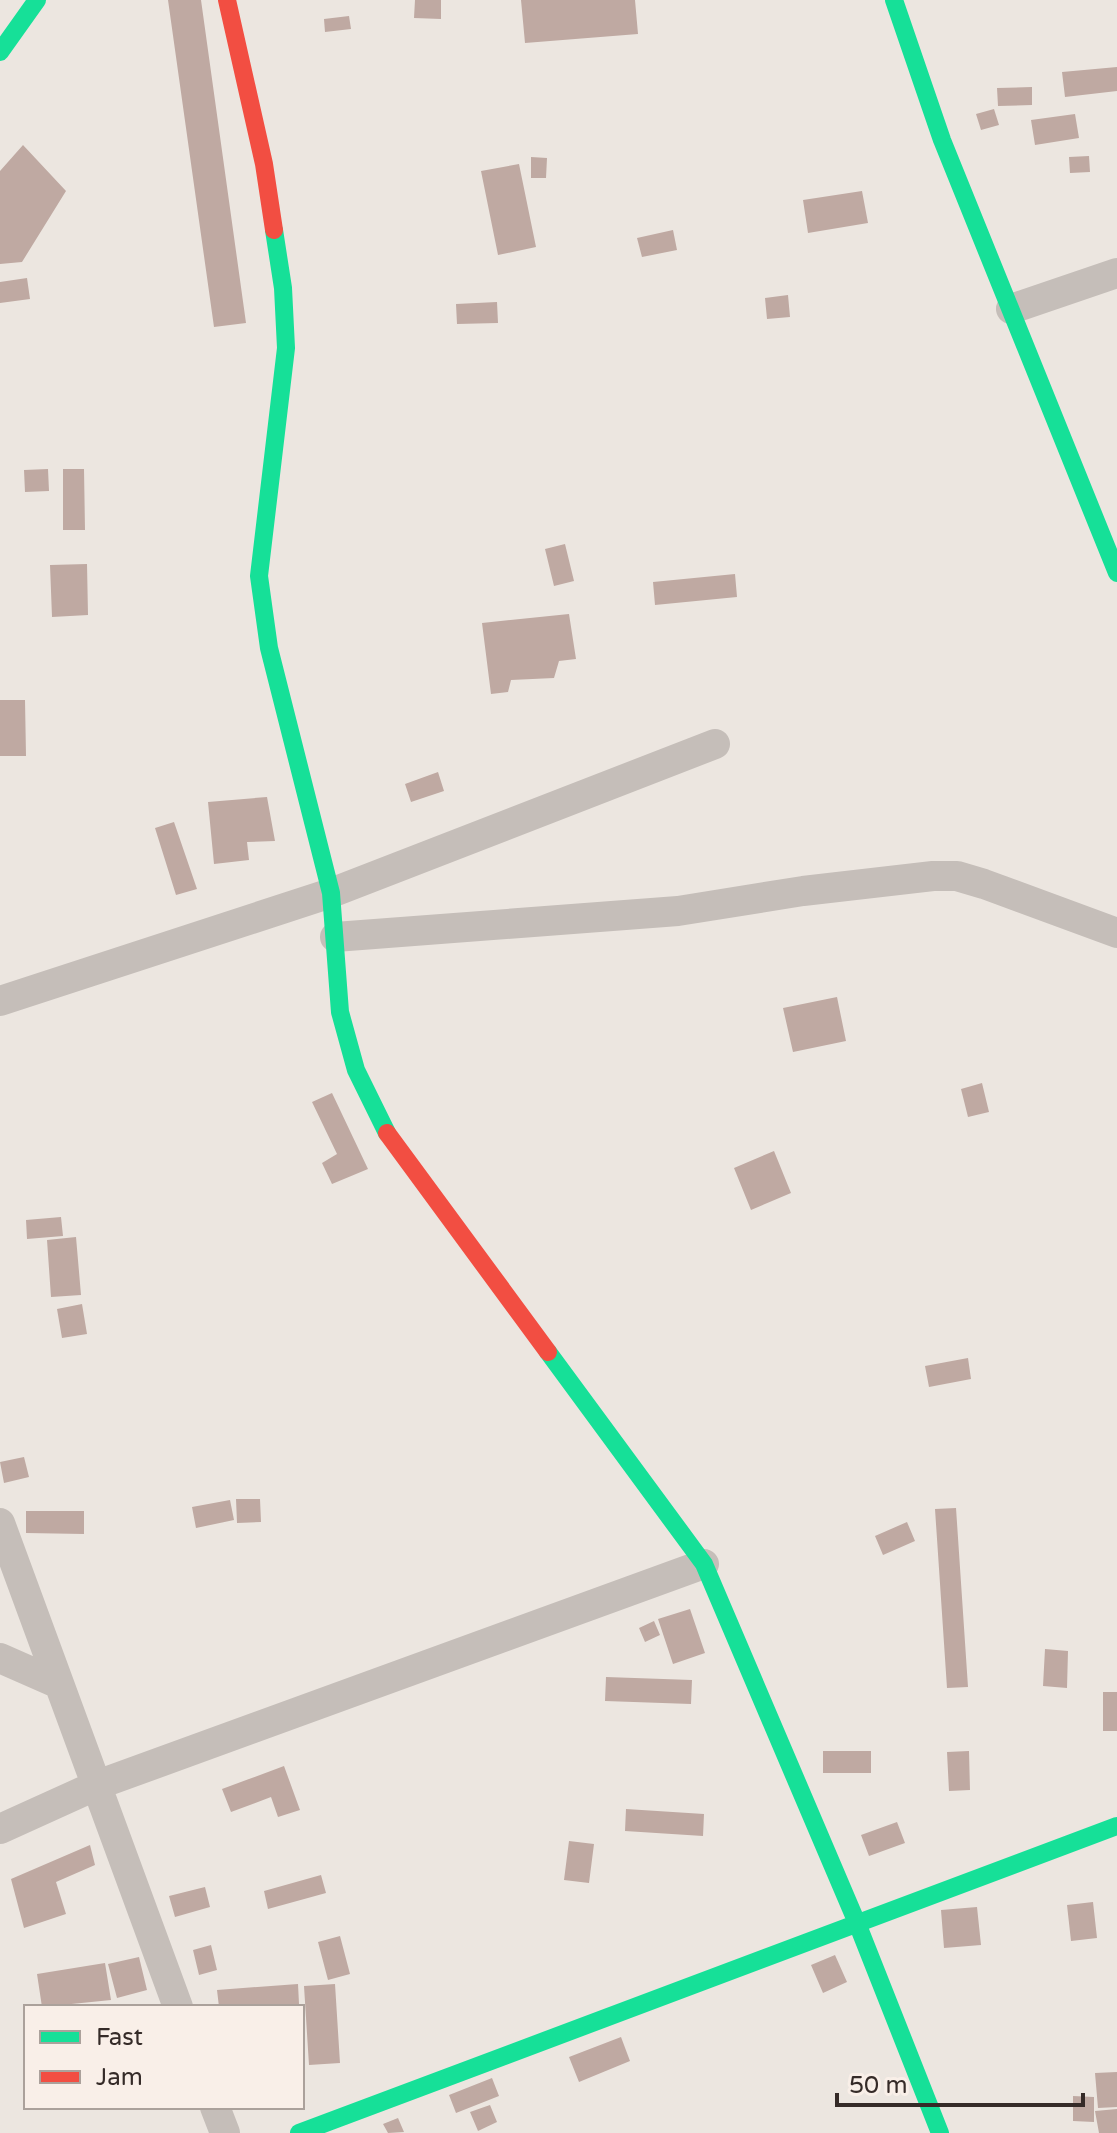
<svg xmlns="http://www.w3.org/2000/svg" width="1117" height="2133" font-family="'Varela Round',sans-serif">
<style>
.building{fill:#bfa9a2}
.lines{fill:none;stroke-linecap:round;stroke-linejoin:round}
.street{stroke:#c5beb9;stroke-width:30}
.fast{stroke:#16e098;stroke-width:18}
.jam{stroke:#f24e42;stroke-width:18}
</style>
<rect width="100%" height="100%" fill="#ece6e0"/>
<path class="building" d="M168 0H201L246 323 214 327Z
M415 0H441V19L414 18Z
M521 0H635L638 34 525 43Z
M349 16 351 29 325 32 324 19Z
M1117 67V91L1065 97 1062 72Z
M1032 87V105L998 106 997 88Z
M994 109 999 125 981 130 976 114Z
M1075 114 1079 138 1035 145 1031 120Z
M23 145 66 191 22 262 0 264V171Z
M1089 156 1090 172 1070 173 1069 157Z
M531 157 547 158 546 178H531Z
M519 164 536 247 498 255 481 171Z
M862 191 868 223 808 233 803 200Z
M673 230 677 250 642 257 637 238Z
M27 278 30 299 0 303V282Z
M788 295 790 317 767 319 765 298Z
M497 302 498 323 457 324 456 304Z
M48 469 49 491 25 492 24 470Z
M63 469H84L85 530H63Z
M565 544 574 581 554 586 545 549Z
M87 564 88 615 52 617 50 565Z
M735 574 737 597 655 605 653 582Z
M569 614 576 659 559 661 554 678 511 680 508 692 491 694 482 623Z
M0 700H25L26 756H0Z
M438 772 444 791 411 802 405 784Z
M267 797 275 841 247 842 249 860 214 864 208 802Z
M174 822 197 889 176 895 155 828Z
M837 997 846 1041 793 1052 783 1008Z
M982 1083 989 1112 968 1117 961 1089Z
M332 1093 368 1169 332 1184 322 1163 337 1154 312 1102Z
M774 1151 791 1193 751 1210 734 1168Z
M61 1217 63 1236 27 1239 26 1220Z
M76 1237 81 1295 51 1297 47 1240Z
M82 1304 87 1334 62 1338 57 1309Z
M968 1358 971 1379 929 1387 925 1366Z
M24 1457 29 1477 4 1483 0 1462Z
M236 1499H260L261 1522 237 1523Z
M230 1500 234 1520 196 1528 192 1507Z
M956 1508 968 1687 947 1688 935 1509Z
M26 1511H84V1534L26 1533Z
M907 1522 915 1541 883 1555 875 1536Z
M690 1609 705 1653 673 1664 658 1619Z
M654 1621 660 1635 645 1642 639 1628Z
M1045 1649 1068 1651 1067 1688 1043 1686Z
M606 1677 692 1680 691 1704 605 1701Z
M1103 1692H1117V1731H1103Z
M823 1751H871V1773H823Z
M969 1751 970 1790 949 1791 947 1752Z
M284 1766 300 1810 278 1817 271 1797 231 1812 222 1789Z
M626 1809 704 1814 703 1836 625 1831Z
M897 1822 905 1843 869 1856 861 1835Z
M569 1841 594 1844 589 1883 564 1880Z
M90 1845 95 1865 56 1882 66 1914 24 1928 11 1879Z
M321 1875 326 1893 268 1909 264 1891Z
M205 1887 210 1907 175 1917 169 1896Z
M1093 1902 1097 1938 1071 1941 1067 1905Z
M977 1907 981 1945 944 1948 941 1910Z
M340 1936 350 1974 328 1980 318 1942Z
M211 1945 217 1970 199 1975 193 1950Z
M835 1955 847 1982 823 1993 811 1965Z
M139 1957 147 1990 117 1998 108 1964Z
M105 1963 111 2000 42 2007 37 1974Z
M298 1984 299 2004 219 2007 217 1990Z
M335 1984 340 2063 309 2065 304 1986Z
M621 2037 630 2061 579 2082 569 2057Z
M1117 2072V2107L1098 2108 1095 2073Z
M492 2078 499 2096 456 2113 449 2095Z
M1073 2096 1094 2097V2122L1073 2121Z
M490 2105 497 2122 478 2131 470 2112Z
M1117 2109V2133H1099L1095 2111Z
M398 2118 404 2132 388 2133 383 2124Z"/>
<g class="lines">
<path class="street" d="M1011 309 1117 273
M335 937 678 911 803 891 933 876H957L984 884 1117 933
M0 1001 331 893 715 744
M0 1523 178 2007
M0 1658 59 1684
M0 1829 97 1785 704 1564
M215 2107 225 2133"/>
<path class="fast" d="M894 0 942 140 1117 573
M0 52 37 0
M274 230 283 288 286 348 259 576 269 648 331 893 340 1012 356 1070 387 1133
M548 1352 704 1564 857 1923 940 2133
M299 2133 1117 1826"/>
<path class="jam" d="M227 0 264 164 274 230
M387 1133 548 1352"/>
</g>
<rect x="24" y="2005" width="280" height="104" fill="#f9efe8" stroke="#aba19b" stroke-width="2"/>
<rect x="40" y="2031" width="40" height="12" fill="#16e098" stroke="#aba19b" stroke-width="2"/>
<text x="96" y="2045" font-size="24" fill="#352b28">Fast</text>
<rect x="40" y="2071" width="40" height="12" fill="#f24e42" stroke="#aba19b" stroke-width="2"/>
<text x="96" y="2085" font-size="24" fill="#352b28">Jam</text>
<path d="M837 2093v12h246v-12" fill="none" stroke="#352b28" stroke-width="4"/>
<text x="849" y="2093" font-size="24" fill="#352b28" stroke="#f9efe8" stroke-width="6" paint-order="stroke">50 m</text>
</svg>
